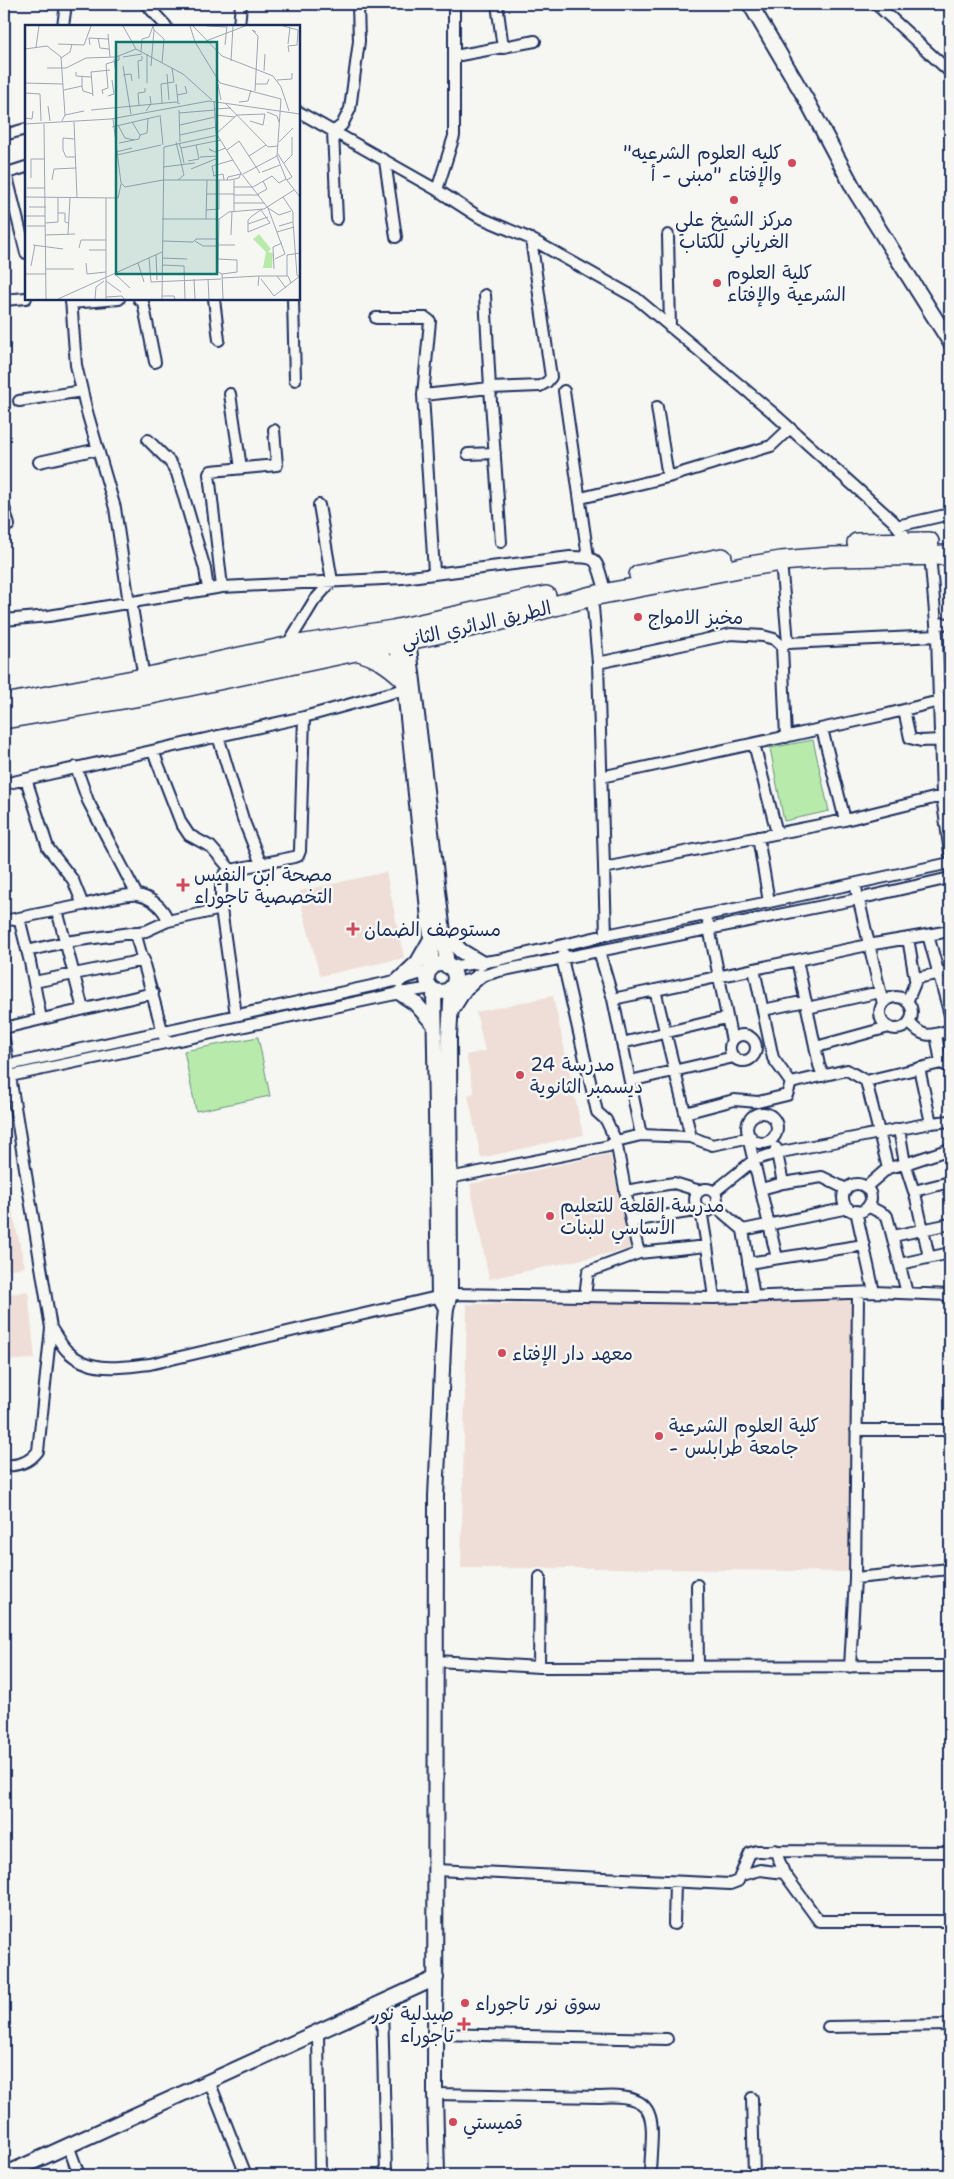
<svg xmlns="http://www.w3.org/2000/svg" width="954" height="2179" font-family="'Shantell Sans','Playpen Sans Arabic',sans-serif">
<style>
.built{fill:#efded7}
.green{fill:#b8ebab;stroke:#6a8d84}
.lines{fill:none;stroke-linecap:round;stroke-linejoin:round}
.street-casing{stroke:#1b2f5e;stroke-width:14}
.secondary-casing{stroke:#1b2f5e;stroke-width:18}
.highway-casing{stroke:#1b2f5e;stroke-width:22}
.street{stroke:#f6f6f2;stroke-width:10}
.secondary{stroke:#f6f6f2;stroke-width:14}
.highway{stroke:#f6f6f2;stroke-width:19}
.poi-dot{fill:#d1495b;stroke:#f6f6f2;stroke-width:2}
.labels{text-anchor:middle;stroke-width:5;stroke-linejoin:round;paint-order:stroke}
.poi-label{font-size:19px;fill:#1b2f5e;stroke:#f6f6f2;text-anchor:start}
.street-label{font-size:19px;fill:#1b2f5e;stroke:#f6f6f2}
.inset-road{fill:none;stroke:#9ea6b7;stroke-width:1}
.view{fill:#0f766e;fill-opacity:0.15;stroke:#0f766e;stroke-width:2.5}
.inset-edge{fill:none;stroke:#1b2f5e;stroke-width:2.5}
</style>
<rect width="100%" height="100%" fill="#f6f6f2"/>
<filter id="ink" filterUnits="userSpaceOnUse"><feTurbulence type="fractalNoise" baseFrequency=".02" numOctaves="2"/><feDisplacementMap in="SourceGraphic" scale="10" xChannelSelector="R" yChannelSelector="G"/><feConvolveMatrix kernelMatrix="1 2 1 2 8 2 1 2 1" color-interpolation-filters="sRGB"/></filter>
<g filter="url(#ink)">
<path class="built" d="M386 872 404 958 320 976 300 900V891Z
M553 996 583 1135 481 1158 468 1095 474 1093 466 1055 485 1051 476 1012Z
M610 1154 630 1249 489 1279 470 1184Z
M8 1193 25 1267 4 1270V1194Z
M28 1291 35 1359 4 1361V1295Z
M855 1300 852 1572 606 1568H461L467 1304Z"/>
<path class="green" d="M813 740 829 811 784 821 770 748Z
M258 1037 270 1096 196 1111 184 1051Z"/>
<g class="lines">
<defs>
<path id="street" d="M146 4 166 26
M497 4 503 48
M876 4 950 72
M63 26 66 4
M239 26 241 4
M455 56 535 41
M299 112 437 190 479 217 531 239 636 298 772 412 893 521 910 542
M4 135 26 129
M385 161 396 237
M6 173 26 253
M4 174 26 167
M437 190 454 136V4
M337 219 333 132 342 125 350 109 359 41 358 4
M668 235 670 327
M485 295 490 388 501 542
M71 299 76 365 87 412 115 508 129 603 132 607 144 678
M139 299 143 302 155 362
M214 299 219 340
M293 299 295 380
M4 300 26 298
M71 303 119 299
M376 318H426L430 321 423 395
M564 391 588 557
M230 394 241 468
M19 401 82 391
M148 440 170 462 177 473 205 569 208 589
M468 454 495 453
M39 462 98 449
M668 477 771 446 790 428
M581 498 668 477 657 407
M4 507 9 525
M897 526 950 514
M930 554 937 636 942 796 950 853
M781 561 788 643
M434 572 423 395 490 388 540 386 547 382 551 377 531 239
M222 587 209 474 211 471 277 465 274 430
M592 596 598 663 606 935
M4 620 49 616 222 587 402 578 570 557C597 557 596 558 603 583
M936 623 950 624
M782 646 788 643 937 636
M286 647 314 601 332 581 319 505
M598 663 731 634 763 636 774 639 782 646 786 737
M939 688 950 687
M904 710 910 738 921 741 940 740
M822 729 845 820
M218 736 243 819 261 864
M754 744 777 833
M153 751 181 823 189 835 211 847 231 870
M76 767 88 801 137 895
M601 777 884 715 939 701
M26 779 48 848 73 880 83 905C96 902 127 893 137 895 151 897 164 908 168 921
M4 784 304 717 405 689
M758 837 769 902
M604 868 845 820 942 796
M855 884 883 1004
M57 910 83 1009
M19 918 30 962 41 1019
M4 921 83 905
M708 923 732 1041
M135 932 164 1037
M928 935 950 1015
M908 938 915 979
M27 951 65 942 146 931 168 921 221 909
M599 951 613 999 868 945 950 931
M564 954 562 958 597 1112 606 1120 616 1141 631 1221 639 1253 588 1272 585 1296
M797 960 819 1065 823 1076
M449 967 498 960 606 935 769 902 950 863
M754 969 773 1058 791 1083
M34 982 144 960
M454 984 499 971 858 899 950 878
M655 990 691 1137
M880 1013a16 16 0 1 1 32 0a16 16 0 1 1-32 0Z
M613 999 641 1135
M907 1002 917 978 950 971
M807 1008 880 992
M763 1010 806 1001
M236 1015 221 909V880L225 874 231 870 294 857 298 856 300 851 304 717
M909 1022C923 1039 930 1036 950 1030
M4 1028 153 993
M936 1034 941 1063
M730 1048a13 13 0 1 1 26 0a13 13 0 1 1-26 0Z
M4 1039 51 1328C56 1335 61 1345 67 1351 91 1374 120 1367 150 1364L450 1294 714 1298 874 1292 950 1295
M622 1043 726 1018
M816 1047 889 1027
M8 1065 399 980 429 971
M919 1068 931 1123
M10 1076 400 993 432 988
M630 1081 734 1057
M866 1081 888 1168
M791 1083 847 1070 866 1081 941 1063 950 1067
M685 1113 734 1100 758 1102 787 1095 791 1083
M747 1128a15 15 0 1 1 30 0a15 15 0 1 1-30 0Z
M748 1137 777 1258
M449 1178 609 1146 616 1141 641 1135 691 1137 712 1145 751 1137
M783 1183 822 1177 846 1189
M843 1198a14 14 0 1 1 28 0a14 14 0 1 1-28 0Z
M866 1187 888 1168 905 1164 899 1129
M761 1189 783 1183 776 1148
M695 1200a11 11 0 1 1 22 0a11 11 0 1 1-22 0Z
M625 1191 674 1183 700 1191
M914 1191 950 1182
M714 1192 754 1160 776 1153 931 1123 950 1121
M715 1206 743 1230 754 1297
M868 1206 887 1216 907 1293
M856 1211 874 1292
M631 1221 701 1210 707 1246
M743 1230 848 1208
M893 1236 950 1224
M639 1253 707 1246 714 1298
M929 1257 916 1198 905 1164 950 1149
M748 1263 864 1245
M900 1264 950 1253
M856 1430H950
M4 1466C19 1465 29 1463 38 1451L51 1328
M855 1578 950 1569
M697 1585 698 1667
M437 1661 539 1667 950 1666
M539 1667 540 1577
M850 1667 855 1578 858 1294
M775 1850 784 1873
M436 1870 730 1884 738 1881 750 1853 757 1851 950 1852
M742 1875 760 1870 784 1873 819 1921H950
M674 1924 675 1882
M382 2002 386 2175
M828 2027 950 2025
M318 2032 320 2175
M436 2034 667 2039
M209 2081 246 2175
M435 2094 600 2097C665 2092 651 2126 650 2175
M752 2098 754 2175
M68 2145 79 2175"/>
<path id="secondary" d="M750 4 807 101 855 191 950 342
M407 631 447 966
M394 633 405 689 431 938V969
M444 933 461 951 481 963
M427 978a14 14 0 1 1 28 0a14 14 0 1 1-28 0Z
M399 980 418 962 430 941
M434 990 439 1295 446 1308
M400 993 415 1003 434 1024
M452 1009 464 990 479 976
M4 2175 436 1978
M437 2175 435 2094 436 1496 444 1328 446 1308 450 1294 449 1036 452 987"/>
<path id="highway" d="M857 543 929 542
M639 575 722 558
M359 651C377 656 389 664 403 677
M4 704 144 678 286 647 393 630 546 596
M4 719 147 695 498 621 592 596 744 567 781 561 830 557 950 555"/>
</defs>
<use href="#street" class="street-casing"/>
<use href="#secondary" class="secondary-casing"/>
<use href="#highway" class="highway-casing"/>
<use href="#street" class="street"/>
<use href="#secondary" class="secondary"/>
<use href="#highway" class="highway"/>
</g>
</g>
<g class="poi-dot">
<circle cx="792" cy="163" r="5"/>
<circle cx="734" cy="200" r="5"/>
<circle cx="717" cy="283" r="5"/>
<circle cx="638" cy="617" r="5"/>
<path d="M180.5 877.5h5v5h5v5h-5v5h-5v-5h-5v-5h5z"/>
<path d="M350.5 921.5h5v5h5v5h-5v5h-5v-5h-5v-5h5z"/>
<circle cx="520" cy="1075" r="5"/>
<circle cx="550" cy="1216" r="5"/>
<circle cx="502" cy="1353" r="5"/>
<circle cx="659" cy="1436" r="5"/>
<circle cx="465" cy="2003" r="5"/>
<path d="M461.5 2016.5h5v5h5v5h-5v5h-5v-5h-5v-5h5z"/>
<circle cx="453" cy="2122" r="5"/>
</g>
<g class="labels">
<g class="poi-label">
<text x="782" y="159" text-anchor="end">"كليه العلوم الشرعيه<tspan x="782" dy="22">والإفتاء "مبنى - أ</tspan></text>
<text x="734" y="226" text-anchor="middle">مركز الشيخ علي<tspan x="734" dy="22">الغرياني للكتاب</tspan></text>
<text x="727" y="279">كلية العلوم<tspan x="727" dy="22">الشرعية والإفتاء</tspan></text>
<text x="648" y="624">مخبز الامواج</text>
<text x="194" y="881">مصحة ابن النفيس<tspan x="194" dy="22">التخصصية تاجوراء</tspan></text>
<text x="364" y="936">مستوصف الضمان</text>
<text x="530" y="1071">مدرسة 24<tspan x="530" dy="22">ديسمبر الثانوية</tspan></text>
<text x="560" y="1212">مدرسة القلعة للتعليم<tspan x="560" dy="22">الأساسي للبنات</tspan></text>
<text x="512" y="1360">معهد دار الإفتاء</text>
<text x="669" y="1432">كلية العلوم الشرعية<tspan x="669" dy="22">- جامعة طرابلس</tspan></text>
<text x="475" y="2010">سوق نور تاجوراء</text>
<text x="454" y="2020" text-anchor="end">صيدلية نور<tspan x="454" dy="22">تاجوراء</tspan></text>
<text x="463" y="2129">قميستي</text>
</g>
<g class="street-label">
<text transform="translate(476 624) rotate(-13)" y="7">الطريق الدائري الثاني</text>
</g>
</g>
<g transform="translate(25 25)">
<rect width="275" height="275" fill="#f6f6f2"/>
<path d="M234 209 246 224 243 227 248 228 247 243H238L241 227 228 214Z" fill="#b8ebab"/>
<path class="inset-road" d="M98 1 111 24 158 49 187 75M128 1 129 5 139 14 137 38M165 1 170 17 195 58 256 74 252 131 261 154 275 172M168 1 197 31 248 51 256 62 264 86M182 1 201 2M258 1 273 5 272 20 263 21 264 27M83 9 85 32M73 13 75 23 84 24M181 16 220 1M33 19 59 20 66 1M263 19 265 2M65 20 64 13 83 14M200 20 202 1M11 22 14 1M0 24 22 21 36 32 40 90 37 96M116 26 117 14 124 12 128 1M122 29V58M98 32 117 29M36 33 45 27 47 19M89 34 91 49M206 36 208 1M98 41 106 89M126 41 129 5M22 43H41L61 33 91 32 111 24M239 46 240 29M51 47V51L66 52M142 49 144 75M98 50 106 49 107 56M114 54 113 36 117 35V31M192 55 196 75M252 55 267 54V48M0 58 38 59M151 59 153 77M230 59H242L244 54M57 61 58 66 68 69M39 65 57 61V52M230 66 233 11 227 5 231 7M0 68 15 69 16 96M78 69 77 65 83 63 81 39 94 35V31M152 70 162 68 160 61M68 71 66 47 85 45M83 71 89 69 87 55M189 76 191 108 216 148 243 183 254 190 266 186M214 77 223 76 226 65M137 78 136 59 149 57 147 43M201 79 243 122 253 121M114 80 113 68 120 67V63M23 81 25 96M190 84 206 83M66 85 151 77 155 79M154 85 155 117M121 86 126 79 125 71M242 87 252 91 254 97M154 88 190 85M40 90 59 86M135 90 138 120M190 90 210 92M212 90 240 89 238 100 225 96M0 93 7 94 8 86M88 94 96 158 100 162 138 155H205L214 153 216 148M49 97 52 173M107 97 115 110M0 99 86 94 184 76 275 89M19 99 21 274M93 100 100 113 109 115M155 100 190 92M87 102 134 91M192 108 212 90M155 110 191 102M49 114 38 113V125L41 132H50M151 117 159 150 153 155M254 117 268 103M94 118 114 114 115 110 122 108 123 94M154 118 156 123 196 115M139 122 193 110M156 123 159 138M202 125 214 116 235 148M187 126 184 124 190 127 201 123M91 127 107 123M253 129 267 152 262 155M92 130 136 120M224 131 241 120M175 132 193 131M163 136 174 134 171 120M259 138 267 130V112M138 142 170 138M166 144 193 133M237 147 255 140M218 149 252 131M188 151 198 149 199 155M189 151 187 141 208 135M6 153V134H20M27 155 29 144 51 143M202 155 203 152 216 149M209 155V186M209 162H228L247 151 254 158 261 154M2 163H20M182 169H209M233 169 242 164 238 156M209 170H234M0 172 93 173 96 159M209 178H239M4 182H21M243 183 260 229 250 234M181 185 194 184V155M236 185 245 198 223 207V195L227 191 237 184M33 188H40V197L43 198M0 191H20M137 194H194L204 187 239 184 269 165M181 194 182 155M194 194 193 247 197 249 198 274M268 197 272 250 275 252M20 198 33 197V173M223 199 243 192M2 201H20M254 201 268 197V187L258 172M252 207 269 202M43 209 45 173M20 210 50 209M206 210 207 186M137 216 168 217 171 214H193M170 216 178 221H193M8 220 38 224M193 220H210M54 223 56 215H81M64 225H81M131 230 132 255M124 233 126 257 196 254M137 233 162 234M193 234 212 235V247L197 249M61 238 62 249 81 247M113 238 119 257M137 240 159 241 160 274M6 241 10 220M21 244H49M249 244 248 222 257 218M0 249H21M90 249 105 263M234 251H263L266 258M252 251 261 263M262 251V230L275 228M197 253 234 251 233 261M169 254 170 274M183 254 184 274M236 254 249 271 275 251M81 256 96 267M137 271H149L150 274M81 272 97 271 99 274M33 274 137 227M70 274 71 262 79 256M81 274V173M137 274 139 122"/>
<path class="view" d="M91 17H192V249H91Z"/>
<rect width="275" height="275" class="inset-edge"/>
</g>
<rect width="954" height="2179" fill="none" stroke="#f6f6f2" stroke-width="20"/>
<rect x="10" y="10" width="934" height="2159" fill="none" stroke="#1b2f5e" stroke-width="2" filter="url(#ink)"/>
</svg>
